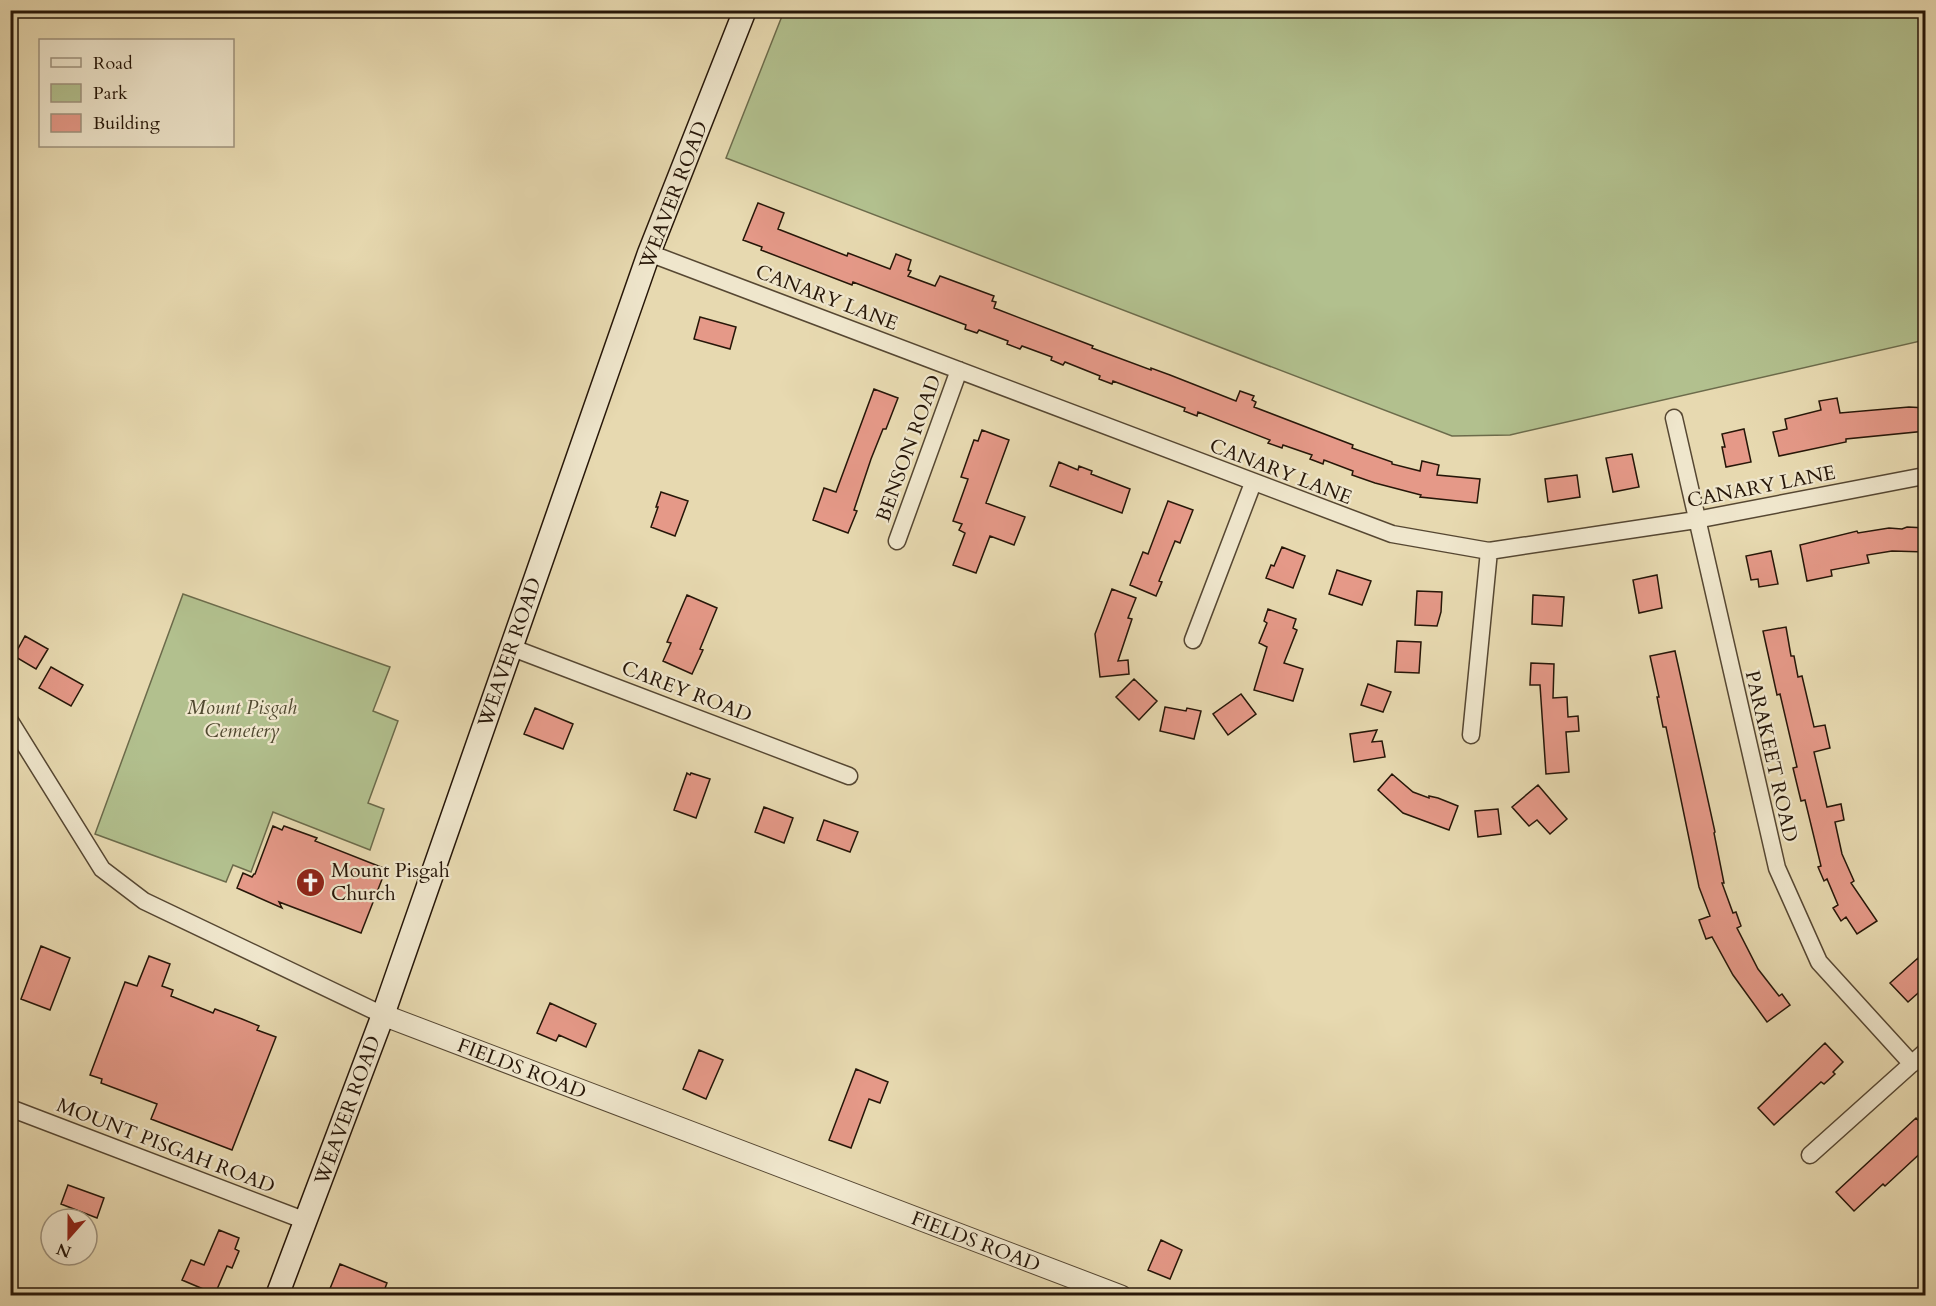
<svg xmlns="http://www.w3.org/2000/svg" width="1936" height="1306" font-family="Cardo,serif">
<style>
.green{fill:#b2c08e;stroke:#6c6b4b;stroke-width:1.5}
.building{fill:#e59988;stroke:#261608;stroke-width:1.5}
.lines{fill:none;stroke-linecap:round;stroke-linejoin:round}
.minor-casing{stroke:#564732;stroke-width:19}
.tertiary-casing{stroke:#564732;stroke-width:23}
.secondary-casing{stroke:#261608;stroke-width:25}
.minor{stroke:#efe6cc;stroke-width:16}
.tertiary{stroke:#efe6cc;stroke-width:21}
.secondary{stroke:#efe6cc;stroke-width:22}
.labels{text-anchor:middle;stroke-width:4.5;stroke-linejoin:round;paint-order:stroke}
.street-label{font-size:20px;fill:#261608;stroke:#efe6cc}
.park-label{font-size:20px;font-style:italic;fill:#504930;stroke:#efe6cc}
.poi-label{font-size:20px;fill:#261608;stroke:#efe6cc;text-anchor:start}
</style>
<rect width="100%" height="100%" fill="#e7d9b0"/>
<filter id="stains"><feTurbulence type="fractalNoise" baseFrequency=".00333" numOctaves="4"/><feColorMatrix values="0 0 0 0 .2 0 0 0 0 .09 0 0 0 0 .02 0 0 0 .5 -.17"/></filter>
<radialGradient id="worn" r=".72"><stop offset=".6" stop-color="#630" stop-opacity="0"/><stop offset="1" stop-color="#630" stop-opacity=".3"/></radialGradient>
<path class="green" d="M784 11H1925V340L1510 435 1452 436 726 158Z
M183 594 390 667 373 711 398 721 368 803 384 809 370 850 273 812 251 872 233 865 226 882 95 834Z"/>
<path class="building" d="M758 203 784 213 778 229 847 256 848 253 890 269 896 254 911 260 908 270 911 271 908 276 935 286 940 276 994 296 992 301 996 302 994 308 1093 346 1092 348 1151 370V368L1170 375 1236 401 1240 391 1254 396 1252 400 1256 402 1254 407 1353 445 1352 448 1392 462V464L1420 471 1422 461 1439 465 1437 475 1480 479 1477 503 1420 497 1421 495 1375 483 1352 475 1353 471 1324 460 1323 464 1310 459 1312 455 1283 445 1282 448 1268 443 1270 440 1198 412 1197 416 1184 411 1185 408 1113 381 1112 384 1099 379 1100 376 1065 362 1063 365 1051 360 1052 357 1022 346 1020 349 1007 344 1008 341 979 330 977 333 965 329 966 325 853 282 852 285 761 250 762 247 743 240Z
M700 317 736 327 730 349 694 339Z
M874 389 898 398 886 429H883L871 459 854 510 857 511 848 533 813 520 824 488 836 492Z
M1837 398 1840 413 1909 407 1926 408V431L1846 439V442L1779 456 1773 432 1787 429 1785 419 1821 410 1819 401Z
M1744 429 1751 462 1726 467 1722 447H1725L1722 434Z
M982 430 1009 440 986 503 1025 517 1014 545 990 536 976 573 953 565 965 533 959 530 962 524 953 521 968 479 961 477 974 440 978 441Z
M1632 454 1639 487 1613 492 1606 458Z
M1059 462 1078 470 1079 466 1092 471 1091 474 1130 489 1122 513 1050 486Z
M1577 475 1580 497 1548 502 1545 479Z
M661 492 688 501 675 536 651 527 658 507H656Z
M1168 501 1193 510 1180 543 1175 541 1159 581 1162 582 1156 596 1130 585 1143 552 1148 554Z
M1907 527 1926 528V552L1892 551 1867 555 1869 563 1831 570 1832 576 1807 581 1800 545 1857 531 1858 533 1889 528 1902 529Z
M1282 547 1305 556 1293 588 1266 578 1271 565 1274 566Z
M1771 551 1778 584 1759 587 1758 579 1751 580 1746 556Z
M1337 570 1371 581 1362 605 1329 594Z
M1657 575 1662 608 1639 613 1633 580Z
M1112 589 1136 598 1128 618 1132 619 1118 661 1128 660 1129 674 1100 677 1095 634Z
M1417 591 1442 592 1441 612 1437 626 1415 625Z
M687 595 717 608 700 649 703 650 692 674 663 661 671 643 667 642Z
M1533 595 1564 597 1562 626 1532 624Z
M1268 609 1296 619 1293 628 1297 630 1284 663 1303 669 1293 701 1254 690 1267 647 1259 643 1267 623 1264 621Z
M1786 627 1791 656H1794L1798 677 1802 676 1814 727 1825 725 1830 748 1814 752 1827 807 1841 804 1844 820 1835 822 1842 854 1854 881 1851 883 1877 921 1857 934 1846 917 1841 921 1833 908 1838 905 1827 879 1824 881 1818 867 1821 866 1805 800 1801 801 1793 768 1797 767 1780 694 1777 695 1763 631Z
M25 636 48 649 36 669 14 656Z
M1397 641 1421 642 1419 673 1395 672Z
M1675 651 1715 832 1714 833 1724 883H1722L1733 913 1736 912 1741 926 1737 928 1758 969 1779 996 1782 994 1790 1005 1767 1022 1733 975 1712 937 1706 939 1699 920 1710 916 1699 887 1666 727H1663L1657 697H1659L1650 656Z
M1531 663 1554 664 1553 698 1567 697 1568 717 1578 716 1579 731 1566 732 1569 772 1546 774 1540 685H1530Z
M51 667 83 685 71 706 39 688Z
M1134 679 1157 701 1139 720 1116 697Z
M1368 684 1391 692 1383 712 1361 705Z
M1241 694 1256 714 1228 735 1213 714Z
M1165 707 1186 711 1187 708 1201 711 1194 739 1160 731Z
M535 708 573 724 563 749 524 734Z
M1377 730 1372 742 1382 741 1385 757 1354 762 1350 734Z
M687 773 690 775 691 773 710 779 696 818 674 810Z
M1392 774 1413 792 1429 798V796L1438 798 1458 806 1449 830 1403 813 1378 790Z
M1538 785 1567 819 1550 834 1537 820 1529 826 1512 807Z
M764 807 793 818 784 843 755 832Z
M1498 809 1501 834 1478 837 1475 811Z
M824 820 858 832 850 852 817 840Z
M273 826 282 830 284 826 317 838 315 841 386 869 361 933 279 902 282 908 237 888 243 873 252 877 254 874H255Z
M41 946 70 958 50 1010 21 999Z
M149 956 170 964 162 986 173 990 171 996 213 1013 215 1009 242 1019 259 1026 257 1030 276 1037 232 1150 151 1119 157 1104 101 1083 102 1079 90 1075 125 982 137 986Z
M1918 958 1926 967V986L1908 1002 1890 983Z
M550 1003 596 1024 586 1047 559 1035 556 1041 537 1033Z
M1825 1043 1843 1062 1833 1072 1835 1074 1824 1084 1821 1082 1774 1125 1758 1108Z
M699 1050 723 1060 706 1099 683 1089Z
M856 1069 888 1082 880 1103 869 1099 851 1148 829 1140Z
M1916 1118 1926 1129V1148L1885 1186 1883 1184 1854 1211 1836 1192Z
M68 1185 104 1198 97 1218 61 1204Z
M219 1230 239 1238 235 1249 239 1251 232 1268 227 1266 215 1294 182 1280 191 1260 204 1265Z
M1161 1240 1182 1250 1170 1279 1148 1270Z
M340 1264 387 1283 382 1296H327Z"/>
<g class="lines">
<defs>
<path id="minor" d="M649 253 1392 534 1489 551 1696 520 1919 477 1926 479
M1674 418 1777 868 1819 962 1912 1064
M897 541 959 370
M1193 640 1253 483
M510 647 849 776
M10 721 102 869 144 901 383 1015
M1471 735 1489 551
M10 1108 306 1221
M1810 1155 1926 1051"/>
<path id="tertiary" d="M383 1015 1121 1296"/>
<path id="secondary" d="M277 1296 383 1015 649 253 745 10"/>
</defs>
<use href="#minor" class="minor-casing"/>
<use href="#tertiary" class="tertiary-casing"/>
<use href="#secondary" class="secondary-casing"/>
<use href="#minor" class="minor"/>
<use href="#tertiary" class="tertiary"/>
<use href="#secondary" class="secondary"/>
</g>
<defs>
<symbol id="church-disc" viewBox="-11 -11 22 22"><circle r="9.5" fill="#8f2418" stroke="#efe6cc"/><path d="M-1.2-6h2.4v3.5h3.3v2.4h-3.3V6h-2.4V-.1h-3.3v-2.4h3.3Z" fill="#fff"/></symbol>
</defs>
<g fill-rule="evenodd">
<use href="#church-disc" x="294" y="866" width="33" height="33"/>
</g>
<g class="labels">
<g class="street-label">
<text transform="translate(673 195) rotate(-69)" y="7">WEAVER ROAD</text>
<text transform="translate(827 297) rotate(21)" y="7">CANARY LANE</text>
<text transform="translate(908 448) rotate(-70)" y="7">BENSON ROAD</text>
<text transform="translate(1281 471) rotate(21)" y="7">CANARY LANE</text>
<text transform="translate(1761 486) rotate(-11)" y="7">CANARY LANE</text>
<text transform="translate(509 652) rotate(-71)" y="7">WEAVER ROAD</text>
<text transform="translate(687 691) rotate(21)" y="7">CAREY ROAD</text>
<text transform="translate(1772 756) rotate(77)" y="7">PARAKEET ROAD</text>
<text transform="translate(522 1068) rotate(21)" y="7">FIELDS ROAD</text>
<text transform="translate(347 1110) rotate(-70)" y="7">WEAVER ROAD</text>
<text transform="translate(166 1145) rotate(21)" y="7">MOUNT PISGAH ROAD</text>
<text transform="translate(976 1241) rotate(21)" y="7">FIELDS ROAD</text>
</g>
<g class="park-label">
<text x="242" y="714">Mount Pisgah<tspan x="242" dy="23">Cemetery</tspan></text>
</g>
<g class="poi-label">
<text x="331" y="877">Mount Pisgah<tspan x="331" dy="23">Church</tspan></text>
</g>
</g>
<rect width="1936" height="1306" fill="none" stroke="#e7d9b0" stroke-width="36"/>
<rect x="12" y="12" width="1912" height="1282" fill="none" stroke="#261608" stroke-width="3"/>
<rect x="18" y="18" width="1900" height="1270" fill="none" stroke="#261608" stroke-width="1.5"/>
<rect x="39" y="39" width="195" height="108" fill="#efe6cc" stroke="#9f937e" stroke-width="1.5"/>
<rect x="51" y="58" width="30" height="9" fill="#efe6cc" stroke="#9f937e" stroke-width="1.5"/>
<text x="93" y="69" font-size="18" fill="#261608">Road</text>
<rect x="51" y="84" width="30" height="18" fill="#b2c08e" stroke="#9f937e" stroke-width="1.5"/>
<text x="93" y="99" font-size="18" fill="#261608">Park</text>
<rect x="51" y="114" width="30" height="18" fill="#e59988" stroke="#9f937e" stroke-width="1.5"/>
<text x="93" y="129" font-size="18" fill="#261608">Building</text>
<g transform="translate(69 1237) rotate(201)"><circle r="28" fill="#efe6cc" stroke="#9f937e" stroke-width="1.5"/>
<path d="M0-4.5L10 22L0 15L-10 22Z" fill="#8f2418"/>
<text y="-9" font-size="16" font-weight="bold" text-anchor="middle" fill="#261608">N</text>
</g>
<rect width="100%" height="100%" filter="url(#stains)"/>
<rect width="100%" height="100%" fill="url(#worn)"/>
</svg>
